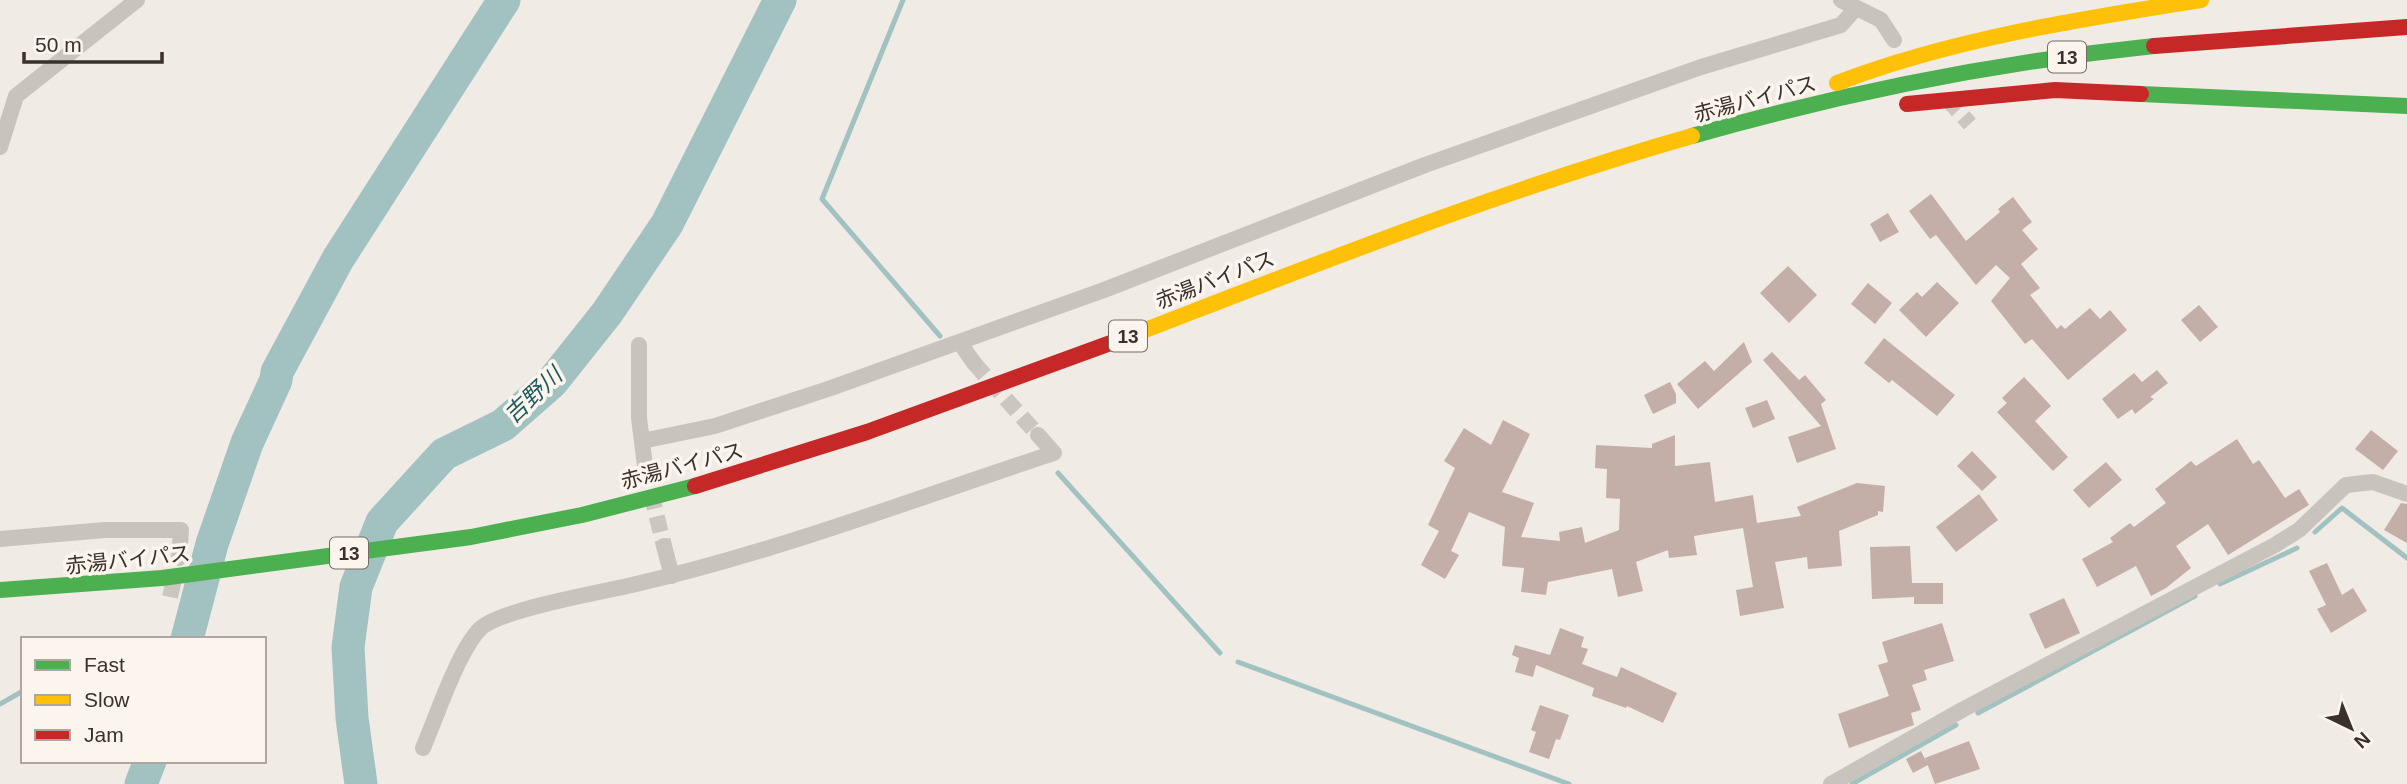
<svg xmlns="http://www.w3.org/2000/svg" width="2407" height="784" font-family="Helvetica,'Noto Sans JP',sans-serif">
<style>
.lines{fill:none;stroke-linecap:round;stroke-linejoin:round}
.stream{stroke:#a1c2c1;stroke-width:5}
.river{stroke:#a1c2c1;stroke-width:33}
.building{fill:#c3afa7}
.street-tunnel{stroke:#ccc6c0;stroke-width:16;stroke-dasharray:16 8;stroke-linecap:butt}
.street{stroke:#c9c3be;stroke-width:16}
.fast{stroke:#4caf50;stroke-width:16}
.slow{stroke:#ffc107;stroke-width:16}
.jam{stroke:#c62828;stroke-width:16}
.labels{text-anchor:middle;stroke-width:7;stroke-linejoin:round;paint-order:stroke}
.shield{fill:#fbf5ee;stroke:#756b66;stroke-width:2}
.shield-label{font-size:19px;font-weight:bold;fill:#3b302b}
.street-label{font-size:21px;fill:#3b302b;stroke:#fbf5ee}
.water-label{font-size:23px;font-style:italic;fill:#1f5a5e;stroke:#fbf5ee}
</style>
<rect width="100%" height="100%" fill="#f0ebe5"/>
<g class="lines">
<path class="stream" d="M903 0 822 199 940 336
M1058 473 1220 653
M2315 532 2342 508 2407 558
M2220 584 2297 548
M1238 662 1569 784
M0 704 23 691
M1978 713 2195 596
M1852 784 1956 725"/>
<path class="river" d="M187 639 212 544 247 443 276 380 277 372 338 259 504 0
M141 784 150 761
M361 784 352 718 348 647 356 587 382 522 444 454 503 425 552 382 607 313 667 224 780 0"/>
</g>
<path class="building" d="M1931 194 1966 241 2000 212 1998 209 2013 197 2032 222 2022 230 2038 249 2021 264 2040 288 2030 295 2057 329 2061 325 2065 329 2090 308 2100 319 2110 310 2127 330 2068 380 2032 339 2025 344 1991 301 2010 278 1996 265 1976 285 1936 235 1930 239 1909 211Z
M1888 213 1899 232 1880 242 1870 224Z
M1788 266 1817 295 1789 323 1760 293Z
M1937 282 1959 303 1926 337 1899 310 1917 292 1922 297Z
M1868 283 1892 303 1875 324 1851 304Z
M2199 305 2218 327 2200 342 2181 320Z
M1884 338 1955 395 1937 416 1892 380 1889 383 1864 363Z
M1744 342 1752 362 1698 409 1677 384 1705 361 1714 371Z
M1772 352 1799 380 1805 375 1826 400 1821 404 1836 449 1797 463 1788 437 1821 426 1763 360Z
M2157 370 2168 383 2150 397 2154 399 2135 414 2132 409 2118 419 2102 399 2134 373 2142 382Z
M2024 377 2051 406 2035 421 2068 457 2053 471 1997 412 2007 403 2002 398Z
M1670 382 1676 394V403L1653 414 1644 395Z
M1767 400 1775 419 1753 428 1745 408Z
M1503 420 1530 434 1502 492 1534 503 1521 537 1560 541 1559 532 1582 527 1585 543 1619 530 1620 499 1606 498 1607 469 1595 468 1596 445 1652 448V444L1675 435V466L1710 462 1715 502 1753 495 1757 523 1801 516 1797 507 1857 483 1885 486 1883 512 1878 511V515L1839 531 1842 566 1808 569 1807 557 1775 562 1784 608 1740 616 1736 590 1753 587 1743 528 1694 536 1697 555 1669 558 1668 550 1636 562 1643 591 1618 597 1612 569 1548 582 1546 595 1521 592 1524 568 1502 566 1505 527 1469 512 1451 551 1459 555 1445 579 1421 565 1439 531 1428 525 1455 468 1444 461 1464 428 1491 445Z
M2371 430 2398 451 2383 470 2355 449Z
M2237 439 2253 464 2259 460 2285 498 2299 489 2309 505 2228 555 2208 524 2176 546 2191 568 2166 588 2151 596 2136 566 2097 587 2082 559 2113 542 2110 538 2130 523 2134 527 2166 503 2155 489 2191 461 2196 466Z
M1972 451 1997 477 1982 491 1957 466Z
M2106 462 2122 480 2089 508 2073 490Z
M1979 494 1998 520 1956 552 1936 527Z
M2401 503 2407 504V543L2384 530Z
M1910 546 1912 583H1943V604H1914V597L1872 599 1870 547Z
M2327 563 2342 595 2353 588 2367 611 2331 633 2317 609 2326 605 2309 571Z
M2064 598 2080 633 2045 649 2029 614Z
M1942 623 1954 661 1924 670 1927 680 1912 685 1921 710 1911 713 1914 725 1849 748 1838 714 1889 696 1878 665 1888 662 1882 642Z
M1560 628 1584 637 1581 647 1588 649 1582 664 1617 677 1621 667 1677 693 1663 723 1627 706 1626 708 1592 696 1594 688 1536 665 1533 677 1515 672 1519 658 1512 655 1515 645 1550 655Z
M1540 705 1569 715 1560 740 1556 739 1549 759 1529 752 1536 732 1531 730Z
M1969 741 1980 769 1935 784 1925 758Z
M1921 751 1928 765 1913 773 1906 759Z"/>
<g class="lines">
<path class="street-tunnel" d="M1947 99 1970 124
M974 363 1038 435
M651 493 664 546
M170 597 176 571"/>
<path class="street" d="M1841 0 1881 20 1894 40
M0 147 16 96 137 0
M960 343 974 363
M639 345V418L646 474
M642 441 715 426 831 388 1104 290 1425 165 1701 67 1841 25 1856 8
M0 539 105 530H181L179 558
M664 546 672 576
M423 748C436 718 458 651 480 629 498 610 602 592 632 585 776 552 914 499 1054 453L1038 435
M1831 784 1962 710 2275 545 2299 530 2346 485 2373 482 2407 494"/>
<path class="fast" d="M2141 94 2407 106
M1692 136C1843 93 1998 62 2154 46
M0 590 162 578 471 537 582 515 695 486"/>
<path class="slow" d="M1837 83C1951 39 2080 19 2201 0
M1127 337C1314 265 1499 191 1692 136"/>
<path class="jam" d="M2154 46 2407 27
M1907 104 2055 90 2141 94
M695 486 867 432 1127 337"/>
</g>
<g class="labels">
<g class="shield">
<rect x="2048" y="41.5" width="38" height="31" rx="5"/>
<rect x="1109" y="320.5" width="38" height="31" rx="5"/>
<rect x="330" y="537.5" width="38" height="31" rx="5"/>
</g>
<g class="shield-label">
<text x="2067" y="64">13</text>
<text x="1128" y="343">13</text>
<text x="349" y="560">13</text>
</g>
<g class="street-label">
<text transform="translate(1755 99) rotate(-15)" y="7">赤湯バイパス</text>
<text transform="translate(1215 280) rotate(-21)" y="7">赤湯バイパス</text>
<text transform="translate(682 466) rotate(-15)" y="7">赤湯バイパス</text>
<text transform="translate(128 560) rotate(-6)" y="7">赤湯バイパス</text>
</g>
<g class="water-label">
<text transform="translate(533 395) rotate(-43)" y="8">吉野川</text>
</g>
</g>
<rect x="21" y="637" width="245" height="126" fill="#fbf5ee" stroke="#aea6a0" stroke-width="2"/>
<rect x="35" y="660" width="35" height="10" fill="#4caf50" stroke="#aea6a0" stroke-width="2"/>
<text x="84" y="672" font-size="21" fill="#3b302b">Fast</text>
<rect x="35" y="695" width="35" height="10" fill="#ffc107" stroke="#aea6a0" stroke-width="2"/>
<text x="84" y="707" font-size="21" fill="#3b302b">Slow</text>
<rect x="35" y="730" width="35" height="10" fill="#c62828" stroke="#aea6a0" stroke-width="2"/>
<text x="84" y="742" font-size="21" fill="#3b302b">Jam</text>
<g transform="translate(2351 728) rotate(137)" stroke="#fbf5ee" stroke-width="5" paint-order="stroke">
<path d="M0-5L12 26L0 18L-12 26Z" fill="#3b302b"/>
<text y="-10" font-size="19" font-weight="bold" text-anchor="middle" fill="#3b302b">N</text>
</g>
<path d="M24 52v10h138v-10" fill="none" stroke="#3b302b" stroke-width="3.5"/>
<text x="35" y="52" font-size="21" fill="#3b302b" stroke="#fbf5ee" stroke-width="5" paint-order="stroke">50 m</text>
</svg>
